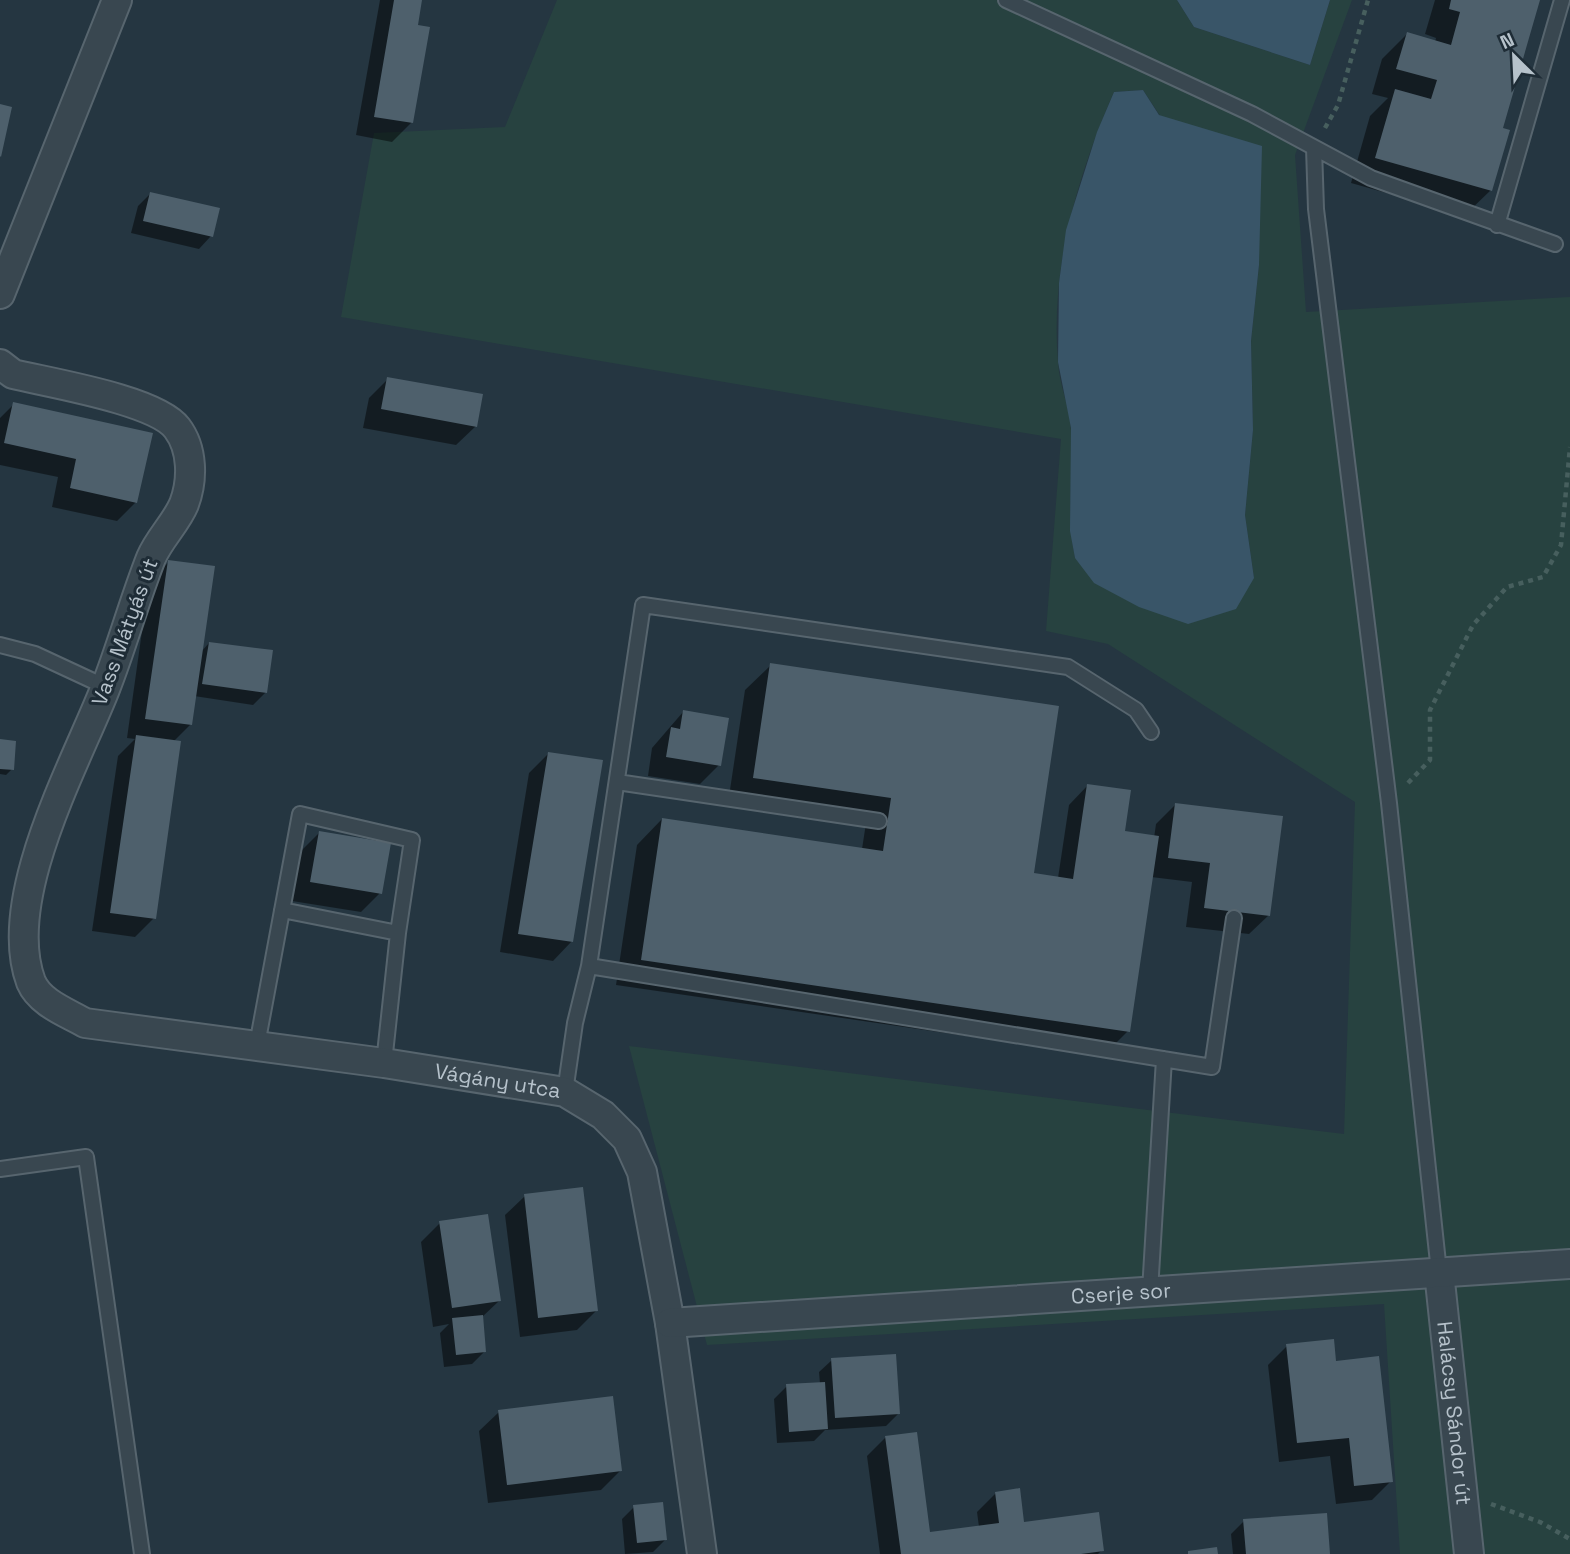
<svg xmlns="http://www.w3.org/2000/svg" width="1570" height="1554" font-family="'Space Grotesk',sans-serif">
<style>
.green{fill:#274240;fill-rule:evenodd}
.water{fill:#395568}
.shadow{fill:#0007}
.building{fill:#4e606c}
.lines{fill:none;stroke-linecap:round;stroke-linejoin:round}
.service-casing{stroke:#57656e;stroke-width:18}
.minor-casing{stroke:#57656e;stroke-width:32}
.path{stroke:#475f5e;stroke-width:4.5;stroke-dasharray:5 5;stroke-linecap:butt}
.service{stroke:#394750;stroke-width:14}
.minor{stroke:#394750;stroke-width:28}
.labels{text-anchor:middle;stroke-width:6;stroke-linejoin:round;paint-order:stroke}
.street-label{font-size:21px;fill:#b6c2cb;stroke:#1e2c36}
</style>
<rect width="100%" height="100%" fill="#253641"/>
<path class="green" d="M557 0H1177L1194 27 1310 65 1330 0H1352L1295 155 1306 312 1570 297V1554H1400L1384 1304 707 1345 629 1046 1344 1134 1355 802 1108 644 1046 631 1061 439 341 317 374 133 505 127ZM1143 90 1259 265 1251 341 1253 430 1245 515 1254 578 1075 558C1066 515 1074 473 1071 430 1070 407 1059 385 1058 362 1050 269 1077 176 1114 92Z"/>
<path class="water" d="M1177 0H1330L1310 65 1194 27Z
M1143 90 1159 115 1262 146 1259 265 1251 341 1253 430 1245 515 1254 578 1236 609 1188 624 1139 607 1094 583 1075 558 1070 531 1071 428 1058 362 1059 283 1066 230 1097 132 1114 92Z"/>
<path class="shadow" d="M380 0H420L416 26 411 123 392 142 356 135Z
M1435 0H1538L1500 130 1491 190 1465 215 1351 183 1370 116 1388 98 1372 94 1382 59 1407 34 1435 42 1436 38 1425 34Z
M150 194 211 236 199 249 131 233 138 206Z
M388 379 476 426 456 445 363 428 369 398Z
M14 404 136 502 117 521 52 507 58 477 0 465V418Z
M169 562 201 652 209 643 266 692 253 705 194 696 190 725 173 742 154 918 135 937 92 931 118 756 135 739 127 738 149 581Z
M771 665 1032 874 1058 878 1069 805 1088 785 1123 833 1154 838 1156 824 1175 805 1269 915 1249 934 1186 927 1192 882 1151 877 1128 1031 1103 1056 616 985 637 845 662 819 862 849 866 823 728 803 745 690Z
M683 712 719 765 700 784 648 776 652 748Z
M0 741 12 769 6 775 0 774Z
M549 753 572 941 553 961 500 952 529 773Z
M319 833 380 893 361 912 292 901 300 852Z
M525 1196 596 1311 577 1330 520 1337 505 1215Z
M440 1223 499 1301 481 1318 485 1351 472 1364 444 1367 440 1333 449 1324 433 1327 421 1242Z
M1287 1346 1334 1363 1391 1481 1372 1500 1336 1504 1330 1456 1279 1462 1268 1365Z
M832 1360 898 1414 886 1426 825 1430 814 1441 777 1443 774 1399 787 1386 820 1384 819 1372Z
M499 1412 620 1471 601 1490 488 1503 479 1431Z
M886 1437 929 1534 979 1527 977 1512 996 1493 1023 1524 1102 1550 1098 1554H880L867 1456Z
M634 1507 665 1540 653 1552 625 1554 622 1519Z
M1244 1521 1328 1554H1233L1231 1534Z"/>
<path class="building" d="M394 0H422L418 25 430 27 413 123 374 117Z
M1451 0H1540L1503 128 1510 130 1492 191 1375 158 1395 89 1431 99 1437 80 1396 69 1407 32 1451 45 1460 12 1449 9Z
M0 104 12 107 1 157 0 156Z
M150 192 220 208 213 237 143 221Z
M387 377 483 394 477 427 381 409Z
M13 402 153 433 137 503 70 488 76 459 4 443Z
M168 560 215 566 192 725 145 719Z
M209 642 273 650 267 693 202 684Z
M770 663 1059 706 1034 873 1073 879 1087 784 1131 790 1125 831 1159 836 1130 1032 641 960 662 818 883 851 891 798 753 778Z
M683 710 729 718 721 766 666 757 671 727 680 729Z
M136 735 181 741 156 919 110 913Z
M0 739 16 741 14 770 0 769Z
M548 752 603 760 573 942 518 934Z
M1175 803 1283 816 1270 916 1204 908 1210 863 1168 858Z
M319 831 391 843 382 894 310 882Z
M583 1187 598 1311 538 1318 524 1194Z
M488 1214 501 1301 452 1308 439 1221Z
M483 1315 486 1352 456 1355 452 1318Z
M1334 1339 1336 1361 1379 1356 1393 1482 1354 1486 1349 1438 1297 1443 1286 1344Z
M896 1354 900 1414 835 1418 831 1358Z
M825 1382 828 1429 789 1432 786 1384Z
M613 1396 622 1471 507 1485 498 1410Z
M917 1432 930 1532 999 1523 995 1492 1020 1488 1024 1522 1099 1512 1104 1551 1081 1554H901L885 1436Z
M663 1502 667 1540 637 1543 633 1505Z
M1327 1513 1330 1554H1246L1243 1519Z
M1217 1547 1218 1554H1188V1551Z"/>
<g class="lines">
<defs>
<path id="service" d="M1006 0 1252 114 1371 178 1555 244
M1314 148 1316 209 1389 803 1439 1272
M1497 225 1562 0
M0 645 35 654 106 687
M617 782 879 821
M282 910 398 933
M589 966 1212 1067 1234 918
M257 1045 300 814 412 840 398 933 384 1063
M565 1092 575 1023 589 966 643 605 1068 667 1136 710 1151 732
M0 1169 86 1157 142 1554
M1150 1291 1164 1059"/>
<g id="minor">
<path d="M0 294 117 0"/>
<path id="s1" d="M0 364 13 374C50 383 156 400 177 428 193 449 193 480 184 504 176 523 159 539 151 558 134 601 122 646 105 689 75 765 0 899 31 982 40 1003 66 1012 85 1023L384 1063 565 1092 603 1115 627 1139 642 1172 670 1323 702 1554"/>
<path id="s2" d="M1439 1272 1469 1554"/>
<path id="s3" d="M670 1323 1570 1264"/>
</g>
</defs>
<use href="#service" class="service-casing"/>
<use href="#minor" class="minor-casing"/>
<path class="path" d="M1325 128 1338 105 1368 0
M1408 783 1430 760V710L1473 625 1507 587 1543 577 1561 545 1570 447
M1491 1504 1540 1522 1570 1539"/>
<use href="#service" class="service"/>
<use href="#minor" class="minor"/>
</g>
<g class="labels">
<g class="street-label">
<text transform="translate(125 632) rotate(-70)" y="7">Vass Mátyás út</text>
<text dy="7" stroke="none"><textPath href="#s1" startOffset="1267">Vágány utca</textPath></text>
<text dy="7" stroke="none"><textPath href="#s3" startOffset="452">Cserje sor</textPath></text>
<text dy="7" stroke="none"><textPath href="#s2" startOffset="142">Halácsy Sándor út</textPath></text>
</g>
</g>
<g transform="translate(1514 56) rotate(336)" stroke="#1e2c36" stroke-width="5" paint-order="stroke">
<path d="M0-5L12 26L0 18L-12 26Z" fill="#b6c2cb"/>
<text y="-10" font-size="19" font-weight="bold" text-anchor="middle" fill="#b6c2cb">N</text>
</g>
</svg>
